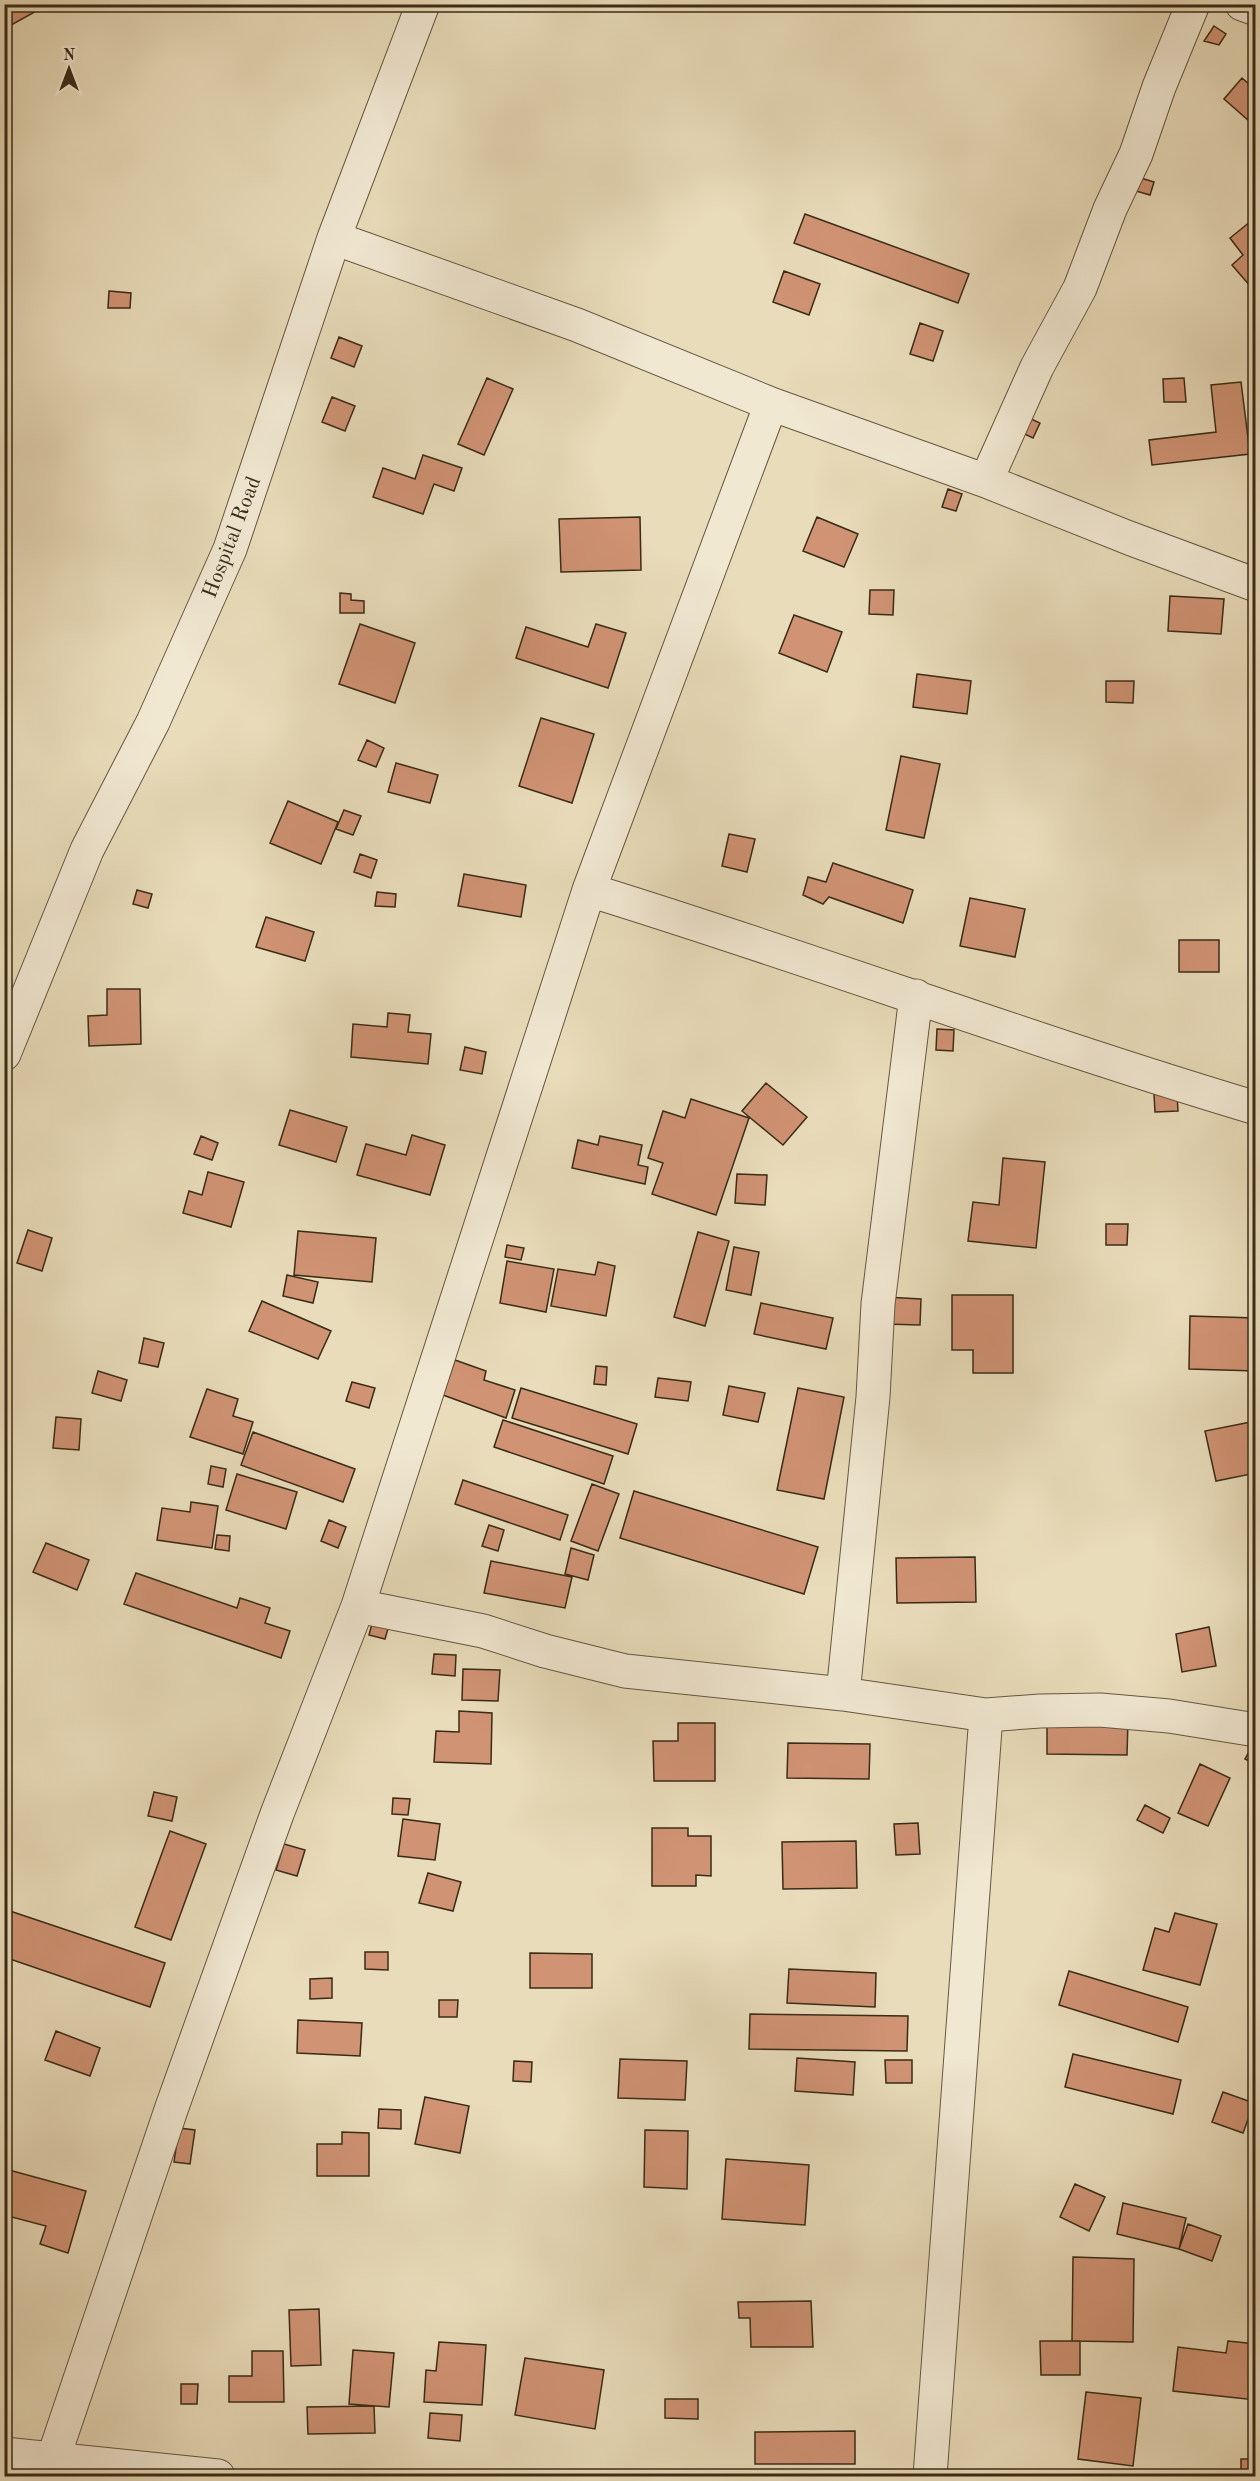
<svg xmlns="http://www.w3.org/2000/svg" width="1260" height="2481" font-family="'Old Standard TT',serif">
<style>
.building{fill:#d09374;stroke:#3a2b17;stroke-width:1.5}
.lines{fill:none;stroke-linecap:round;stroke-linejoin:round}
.minor-casing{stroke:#665740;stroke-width:35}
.minor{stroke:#f1e8d2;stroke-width:33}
.labels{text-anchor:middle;stroke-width:6;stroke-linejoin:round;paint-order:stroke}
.street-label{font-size:21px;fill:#3a2b17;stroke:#f1e8d2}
</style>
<rect width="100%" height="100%" fill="#e9dcba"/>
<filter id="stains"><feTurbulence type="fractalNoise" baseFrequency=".00333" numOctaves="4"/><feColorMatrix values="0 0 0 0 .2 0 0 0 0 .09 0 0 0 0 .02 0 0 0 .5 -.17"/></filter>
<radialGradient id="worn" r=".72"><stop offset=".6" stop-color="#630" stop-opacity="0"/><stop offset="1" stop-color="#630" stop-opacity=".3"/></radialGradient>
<path class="building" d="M4 4H49L4 29Z
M1214 26 1226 34 1219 45 1204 41Z
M1242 78 1256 90V127L1224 99Z
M1141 178 1154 182 1150 195 1136 191Z
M805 214 969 274 958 303 794 243Z
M1256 217V283L1251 287 1232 265 1243 255 1230 238Z
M784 271 820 284 809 315 773 302Z
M109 291 131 293 130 308H108Z
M920 323 943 331 933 361 910 354Z
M339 337 362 346 354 367 331 358Z
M487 378 513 389 484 455 458 444Z
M1184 378 1186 402H1164L1163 379Z
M1241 382 1250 454 1152 465 1149 440 1216 432 1211 385Z
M332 397 355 406 345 431 322 422Z
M1025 416 1040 423 1033 438 1018 431Z
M423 455 462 468 454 491 434 484 423 514 373 497 383 468 415 479Z
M948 489 962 494 956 511 942 507Z
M640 517 641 570 561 572 559 519Z
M817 517 858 534 844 567 803 551Z
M870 590H894L893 615 869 614Z
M340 593 351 594V600L364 601V613H340Z
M1170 596 1224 599 1221 634 1168 631Z
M794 615 842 632 827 672 779 653Z
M360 624 415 643 395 703 339 684Z
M596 624 626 633 608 688 516 658 526 627 588 647Z
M917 674 971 681 967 714 913 707Z
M1106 681H1134L1133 703 1106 702Z
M541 718 594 734 572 803 519 786Z
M367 740 384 748 376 767 358 760Z
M901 756 940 764 924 838 886 830Z
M396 763 438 775 430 803 388 792Z
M288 801 338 822 321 864 270 843Z
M344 810 361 816 353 835 336 829Z
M729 834 755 839 747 872 722 866Z
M360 854 377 860 371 878 354 872Z
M833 863 913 890 903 923 829 897 823 904 803 895 808 877 826 882Z
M464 874 526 885 521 917 458 906Z
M137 890 152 894 148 908 133 904Z
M377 892 396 894 395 907 375 906Z
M970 898 1025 909 1015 957 960 946Z
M266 917 314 932 305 961 256 947Z
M1179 940H1219V972H1179Z
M107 989H140L141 1044 89 1046 88 1016 107 1015Z
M388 1013 410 1015 408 1032 431 1034 428 1064 351 1057 353 1024 387 1027Z
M937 1029 954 1030 953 1051 936 1050Z
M465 1047 486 1052 482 1074 460 1070Z
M766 1083 807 1117 783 1145 742 1111Z
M1154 1094H1177L1178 1111 1155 1112Z
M691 1099 749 1118 716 1215 652 1194 663 1163 648 1158 663 1111 685 1118Z
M290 1110 347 1127 336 1162 279 1145Z
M412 1135 445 1145 430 1195 357 1175 366 1144 406 1155Z
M201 1136 218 1143 212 1160 194 1154Z
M600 1136 642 1145 638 1165 648 1167 645 1184 572 1168 578 1140 598 1145Z
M1003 1158 1045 1162 1036 1248 968 1241 973 1202 999 1205Z
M208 1172 244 1182 231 1227 183 1213 189 1191 202 1195Z
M737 1174 767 1175 765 1205 735 1203Z
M1106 1224H1128L1127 1245H1106Z
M28 1230 52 1238 42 1271 17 1263Z
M298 1231 376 1238 372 1282 294 1275Z
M698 1232 729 1241 705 1326 674 1317Z
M507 1245 524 1248 521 1260 505 1257Z
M734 1247 759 1252 751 1295 726 1290Z
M507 1261 554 1269 546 1312 500 1303Z
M598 1262 615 1266 606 1316 551 1306 558 1269 595 1275Z
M287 1275 318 1282 313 1303 283 1296Z
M952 1295H1013V1373H973V1350H952Z
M885 1297 921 1299 920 1325 884 1324Z
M262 1301 331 1331 318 1359 249 1331Z
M761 1303 833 1318 826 1349 754 1334Z
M1190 1316 1256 1318V1371L1189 1369Z
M144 1338 164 1343 158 1367 139 1363Z
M455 1360 486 1371 484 1380 515 1390 506 1418 443 1395Z
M596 1366 607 1367 606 1385 594 1384Z
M98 1371 127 1380 121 1401 92 1393Z
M658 1378 691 1382 688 1401 655 1397Z
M352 1382 375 1388 369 1408 346 1401Z
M729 1386 765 1393 758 1422 723 1415Z
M521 1388 637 1424 628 1454 512 1418Z
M798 1388 844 1397 824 1499 777 1490Z
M207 1389 238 1399 233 1416 253 1422 243 1454 190 1437Z
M56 1417 81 1419 79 1450 53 1448Z
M503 1420 613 1456 604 1484 494 1447Z
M1256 1421V1473L1216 1481 1205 1431Z
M253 1432 355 1469 343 1502 241 1465Z
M211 1466 226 1469 223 1487 208 1484Z
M237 1474 297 1492 286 1529 226 1510Z
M463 1480 568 1515 560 1540 455 1504Z
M592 1484 619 1494 598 1551 571 1541Z
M634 1491 818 1547 804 1594 620 1538Z
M191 1502 218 1506 212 1548 157 1540 162 1508 190 1512Z
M329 1520 346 1527 338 1548 321 1541Z
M489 1525 504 1530 498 1551 482 1546Z
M217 1535 230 1536 229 1551 215 1549Z
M46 1543 89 1560 77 1590 33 1572Z
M571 1548 594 1555 588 1580 565 1574Z
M975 1557 976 1602 897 1603 896 1558Z
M491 1561 572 1577 565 1608 484 1593Z
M136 1573 237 1608 240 1598 270 1608 265 1623 290 1631 281 1658 124 1604Z
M373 1620 389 1625 385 1639 369 1635Z
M1209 1627 1216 1666 1182 1672 1176 1634Z
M434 1654 456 1655 455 1676 432 1674Z
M463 1669 500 1670 498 1701 462 1700Z
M459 1711 492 1713 491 1764 434 1762 436 1731 459 1732Z
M1047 1721H1128L1127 1755 1047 1754Z
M678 1723H715V1781H654L653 1741H678Z
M788 1743 870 1744 869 1779 787 1778Z
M1254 1743H1256V1765L1245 1759Z
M1200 1764 1230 1778 1208 1826 1178 1813Z
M154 1792 177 1797 172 1821 148 1816Z
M393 1798 410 1799 408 1815 392 1814Z
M1145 1805 1170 1818 1163 1833 1137 1820Z
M403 1819 440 1824 435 1860 398 1856Z
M918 1823 920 1854 896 1855 894 1824Z
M652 1828H688V1836H711V1876L696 1875V1886H652Z
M170 1831 206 1844 171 1940 135 1927Z
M856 1841 857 1888 783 1889 782 1842Z
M284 1844 305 1850 297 1876 276 1870Z
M428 1873 461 1882 453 1911 419 1903Z
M4 1909 165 1963 150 2007 4 1957Z
M1175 1913 1217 1924 1200 1985 1143 1970 1155 1928 1169 1932Z
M365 1952H388V1970L365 1969Z
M530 1953 592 1954V1988H530Z
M789 1969 876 1973 875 2007 787 2003Z
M1069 1971 1188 2007 1178 2042 1059 2005Z
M332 1978V1998L310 1999V1979Z
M439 2000H458L457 2017H439Z
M750 2014 908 2016 907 2051 749 2049Z
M298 2020 362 2023 360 2056 297 2053Z
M56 2031 100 2048 90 2076 45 2060Z
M1073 2054 1181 2080 1173 2114 1065 2087Z
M797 2058 855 2062 853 2095 795 2091Z
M620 2059 687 2061 685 2100 618 2098Z
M885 2060H912V2083H886Z
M514 2061 532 2062 531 2082 513 2081Z
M1223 2092 1254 2103 1243 2133 1212 2122Z
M425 2097 469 2106 460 2153 415 2144Z
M379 2109 401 2110V2129L378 2128Z
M179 2128 195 2130 190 2164 174 2162Z
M645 2130 688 2131 687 2189 644 2187Z
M342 2132 369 2133V2176H317V2144H342Z
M726 2159 809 2165 805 2225 722 2219Z
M9 2170 86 2191 68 2253 40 2244 46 2226 4 2215V2184Z
M1075 2184 1105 2197 1089 2231 1060 2217Z
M1123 2203 1186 2218 1179 2249 1117 2234Z
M1188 2224 1221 2236 1212 2261 1179 2249Z
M1073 2257 1134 2259 1133 2342 1072 2341Z
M811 2301 813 2347H751L750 2318H739L738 2302Z
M319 2309 321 2365 291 2366 289 2310Z
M1040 2341H1080V2375H1041Z
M1228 2341 1256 2344V2400L1173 2391 1178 2347 1226 2353Z
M439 2342 486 2345 482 2405 424 2402 426 2370 436 2371Z
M353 2350 394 2353 389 2407 349 2404Z
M252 2351H283L284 2402H229V2376H252Z
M525 2358 604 2370 595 2429 515 2415Z
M181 2384H198L197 2404H181Z
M1086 2392 1141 2398 1133 2466 1078 2459Z
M665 2399H698V2419L665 2418Z
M374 2406 375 2433 308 2434 307 2407Z
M430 2413 462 2415 460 2441 428 2438Z
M855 2431V2464H755V2432Z
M1241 2459H1256V2476H1241Z
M1053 2474 1078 2475 1053 2476Z"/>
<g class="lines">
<defs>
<path id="minor" d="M1242 4 1256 9
M334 238 577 325 771 404 986 481 1129 538 1256 585
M986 481 1037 367 1080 288 1110 209 1136 154 1159 87 1193 4
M589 890C813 959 1032 1041 1256 1108
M4 1054 87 850 153 722 230 549 334 238 423 4
M358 1606 483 1631 545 1651 625 1671 843 1694 986 1715 1040 1711 1100 1710 1169 1716 1256 1730
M843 1694 873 1397 878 1304 916 996
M4 2454 218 2476
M53 2459 172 2107 277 1814 358 1606 589 890 771 404
M930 2476 986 1715"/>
</defs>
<use href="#minor" class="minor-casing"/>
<use href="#minor" class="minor"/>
</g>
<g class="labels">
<g class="street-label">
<text transform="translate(231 537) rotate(-69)" y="7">Hospital Road</text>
</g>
</g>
<rect width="1260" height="2481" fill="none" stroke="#e9dcba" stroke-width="24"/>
<rect x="6" y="6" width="1248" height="2469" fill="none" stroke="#3a2b17" stroke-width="3"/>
<rect x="12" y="12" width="1236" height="2457" fill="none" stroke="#3a2b17" stroke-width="1.5"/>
<g transform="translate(69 69)" stroke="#f1e8d2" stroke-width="4.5" paint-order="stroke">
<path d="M0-4.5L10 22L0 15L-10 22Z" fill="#3a2b17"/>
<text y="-9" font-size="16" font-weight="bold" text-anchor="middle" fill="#3a2b17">N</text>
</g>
<rect width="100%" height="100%" filter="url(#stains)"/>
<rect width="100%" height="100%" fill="url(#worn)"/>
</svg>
